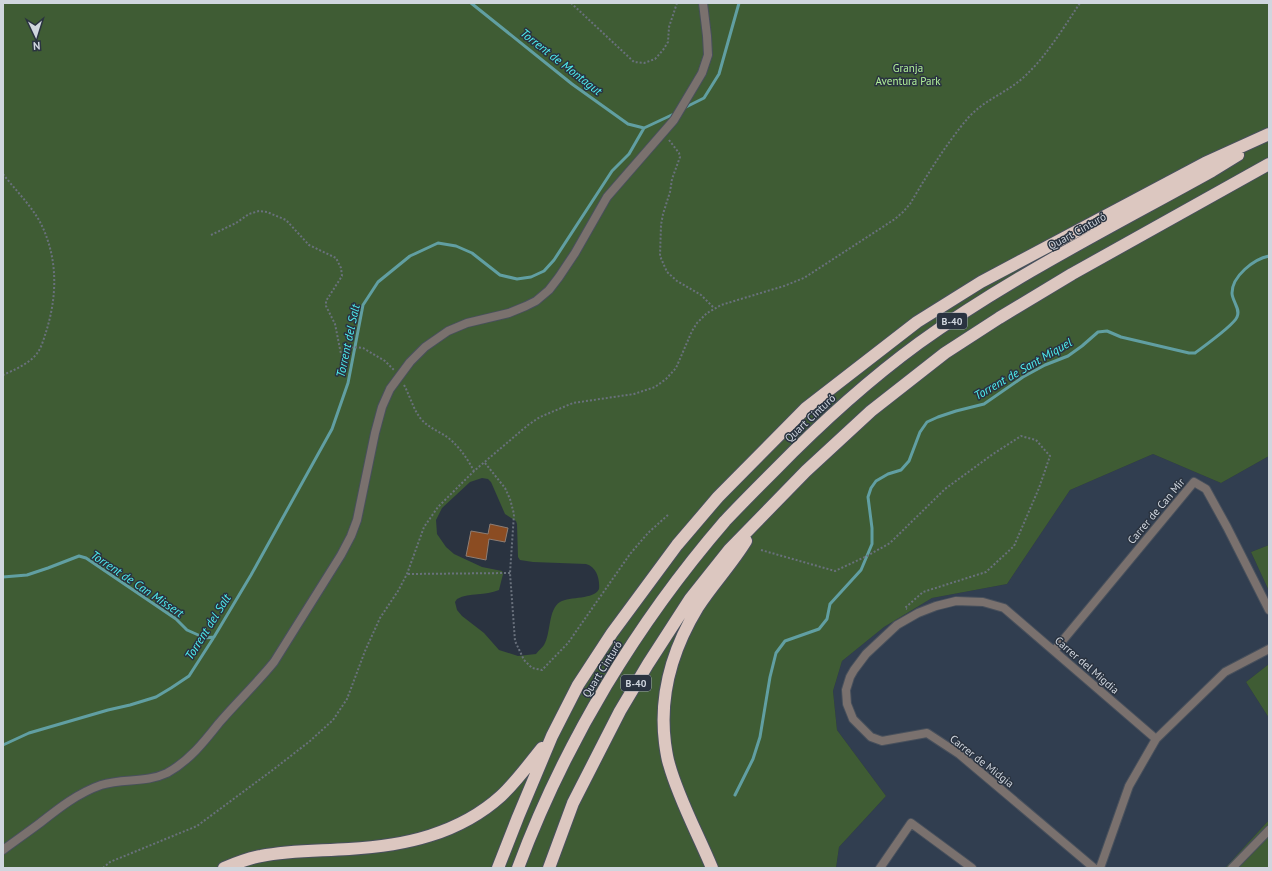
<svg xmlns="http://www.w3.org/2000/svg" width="1272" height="871" font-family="'PT Sans',sans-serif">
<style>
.built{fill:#313e50}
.green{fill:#3f5c34;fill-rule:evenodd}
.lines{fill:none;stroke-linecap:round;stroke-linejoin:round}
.stream{stroke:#619fa2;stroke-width:3}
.building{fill:#8b4c22;stroke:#8e7d73}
.minor-casing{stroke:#48505c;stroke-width:10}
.tertiary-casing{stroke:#48505c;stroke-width:10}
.motorway-casing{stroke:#48505c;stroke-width:14}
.path{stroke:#69717c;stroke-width:2;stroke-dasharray:2 2;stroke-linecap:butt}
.minor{stroke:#7a716e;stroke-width:8}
.tertiary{stroke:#7a716e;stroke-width:8}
.motorway{stroke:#dcc7c0;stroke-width:12}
.labels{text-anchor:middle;stroke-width:3;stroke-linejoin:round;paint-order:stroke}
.shield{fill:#2a3340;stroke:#9ea5af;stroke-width:1}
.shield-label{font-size:10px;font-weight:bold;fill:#d0d6de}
.park-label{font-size:11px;fill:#b1f099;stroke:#2a3340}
.street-label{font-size:11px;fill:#d0d6de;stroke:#2a3340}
.water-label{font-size:12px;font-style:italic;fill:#4ef0f1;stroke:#2a3340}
</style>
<rect width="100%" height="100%" fill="#2a3340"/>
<path class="built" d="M1153 454 1221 483 1269 456V545L1251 552 1269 591V664L1246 682 1269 718V820L1225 868H836L839 847 886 796 837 730 833 691 842 661 884 627 932 598 1007 584 1070 490Z"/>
<path class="green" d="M3 3H1269V456L1221 483 1153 454 1070 490 1007 584 932 598 884 627 842 661 833 691 837 730 886 796 839 847 836 868H3ZM482 478 488 479 491 482 505 514 516 521 517 524 518 557 520 560 533 562 586 564C597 567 600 580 599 589 594 600 570 596 560 602 548 609 551 634 544 645 542 648 538 651 536 654L518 656 499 650 484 633 462 616 457 610 455 602 457 599C470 592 485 596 499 590L503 574 502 571 482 567 454 554 446 547 437 534 436 520 442 508 470 482Z
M1269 545V591L1251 552Z
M1269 664V718L1246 682Z
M1269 820V868H1225Z"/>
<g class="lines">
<path class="stream" d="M471 3 572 84 628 124 644 128
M684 108 704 98 719 74 739 3
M3 577 27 575 48 568 79 556 86 558 176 619 187 630 205 638 214 637
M3 745 29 733 108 710 130 705 156 697 171 688 189 676 214 637 251 575 332 429 348 383 363 305 378 282 410 256 438 243 456 246 472 253 500 275 517 279 531 277 544 271 554 260 612 171 629 154 644 128 676 113
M735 795 753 759 760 737 770 677 776 653 785 641 819 629 827 619 830 604 861 570 872 544V528L868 497 871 488 876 481 888 474 901 470 909 461 920 432 927 422 938 417 956 411 984 404 1023 377 1045 365 1068 356 1082 346 1098 332 1107 331 1121 337 1189 353H1195C1203 347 1234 325 1237 317 1241 309 1232 301 1232 293 1232 276 1254 259 1269 256"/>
</g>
<path class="building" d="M490 524 508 528 505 542 489 539 486 560 466 556 471 531 488 534Z"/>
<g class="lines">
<defs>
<path id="minor" d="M1054 651 1194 482 1206 489 1227 527 1269 610
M3 850C15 841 28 832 40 823 59 808 78 793 101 785 123 778 146 783 167 773 189 761 204 742 219 723 237 702 257 683 274 662L341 555 351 536 357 520 375 433 382 407 390 389 410 362 425 347 448 331 467 323 509 313 526 306 536 301 549 290 559 277 575 253 607 197 674 120 702 73 708 55 707 36 703 3
M880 868 911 823 972 868
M1094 868 959 754 927 733 882 741 871 737 853 719 847 704 846 690 850 677 854 670 866 654 897 625 918 613 936 606 956 601 983 602 1004 608 1156 739
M1100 868 1129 786 1156 739 1225 672 1269 649"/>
<path id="tertiary" d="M1232 868 1269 830"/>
<path id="motorway" d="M224 868C236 863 249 858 261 856 290 850 320 851 349 849 404 846 459 834 501 796 516 782 529 764 542 748
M498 868 518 817 552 736 578 685 612 633 677 545 718 497 806 408 917 322 981 282 1205 163 1269 134
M518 868C565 742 637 623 725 521 741 504 758 487 775 470 819 425 867 381 919 343 1011 277 1113 226 1212 171L1238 155
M549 868 573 803 620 711 648 664 690 599 729 550 806 471 871 411 945 353 999 318 1072 274 1269 164
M712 868C698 834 679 800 669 764 667 758 666 750 665 743 659 695 673 648 698 607 713 584 732 564 746 541"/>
</defs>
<use href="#minor" class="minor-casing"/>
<use href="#tertiary" class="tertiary-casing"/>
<use href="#motorway" class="motorway-casing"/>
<path class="path" d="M571 3 634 62 644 63 655 59 663 50 668 42 669 27 677 3
M669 140 679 153 680 157 672 179 670 192 663 214 661 225 660 256 667 272 677 281 701 295 714 308
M3 174C16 191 34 208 43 228 58 262 57 297 46 332 44 338 42 346 38 352 31 363 14 370 3 375
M211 235 236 223 249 214 259 211 267 212 286 220 309 245 336 258 341 268 342 276 326 301V306L335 324 341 354 346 356 347 349 353 347 363 348 385 361 394 370
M404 385C410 396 413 409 421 419 428 427 436 430 444 435 457 443 467 458 474 471
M485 463 505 488 510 499 514 514 510 573 515 641 524 660 532 668 542 670 568 643 630 554 648 533 669 514
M761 550 835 571 867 556 890 543 945 489 993 454 1021 436 1036 440 1050 456 1039 488 1014 546 986 572 923 592 905 608 907 609
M408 574 510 573
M103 868 110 862 197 826 274 769 310 741 333 720 347 699 365 651 380 618 398 591 407 574 424 527 438 507 474 471 528 425 540 417 573 403 634 394 655 387 666 379 676 368 692 331 697 323 707 313 721 305 784 286 804 278 895 219 903 212 910 204C927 175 946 144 968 118 982 102 1001 95 1018 82 1043 62 1062 30 1080 3"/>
<use href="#minor" class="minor"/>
<use href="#tertiary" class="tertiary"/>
<use href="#motorway" class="motorway"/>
</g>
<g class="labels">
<g class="shield">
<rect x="937" y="313" width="30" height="16" rx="3"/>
<rect x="621" y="675" width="30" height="16" rx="3"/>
</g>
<g class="shield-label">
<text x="952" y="325">B-40</text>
<text x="636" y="687">B-40</text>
</g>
<g class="park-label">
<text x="908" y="72">Granja<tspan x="908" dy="13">Aventura Park</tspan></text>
</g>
<g class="street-label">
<text transform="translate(1077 231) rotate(-29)" y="4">Quart Cinturó</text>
<text transform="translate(810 418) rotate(-43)" y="4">Quart Cinturó</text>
<text transform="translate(1156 511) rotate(-50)" y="4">Carrer de Can Mir</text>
<text transform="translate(1087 665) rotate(41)" y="4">Carrer del Migdia</text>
<text transform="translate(602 669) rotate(-58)" y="4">Quart Cinturó</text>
<text transform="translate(982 761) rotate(38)" y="4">Carrer de Midgia</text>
</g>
<g class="water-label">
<text transform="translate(561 62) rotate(38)" y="4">Torrent de Montagut</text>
<text transform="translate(348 341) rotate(-78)" y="4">Torrent del Salt</text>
<text transform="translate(1023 369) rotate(-30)" y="4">Torrent de Sant Miquel</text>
<text transform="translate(137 584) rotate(34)" y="4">Torrent de Can Missert</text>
<text transform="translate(208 627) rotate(-58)" y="4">Torrent del Salt</text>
</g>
</g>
<rect width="1272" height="871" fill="none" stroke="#d0d6de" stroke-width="8"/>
<g transform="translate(36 36) rotate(176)" stroke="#2a3340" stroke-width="3" paint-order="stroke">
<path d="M0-3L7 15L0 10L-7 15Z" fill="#d0d6de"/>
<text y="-6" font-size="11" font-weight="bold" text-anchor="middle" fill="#d0d6de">N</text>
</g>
</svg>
